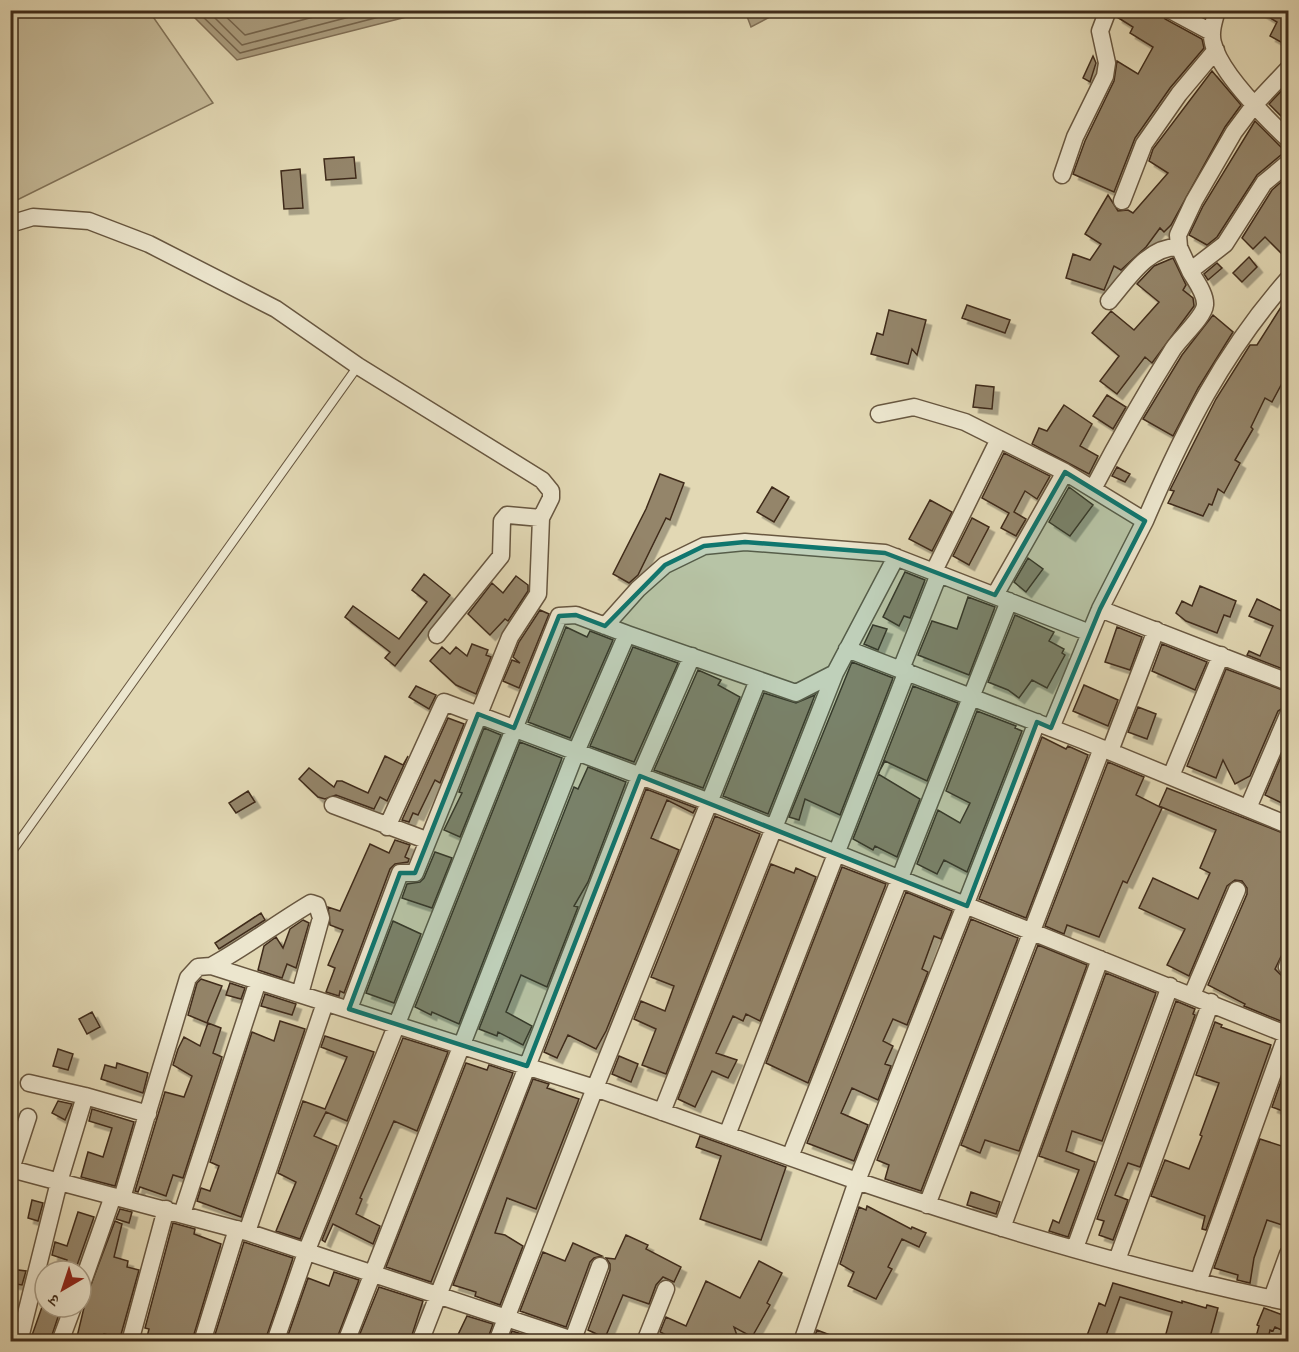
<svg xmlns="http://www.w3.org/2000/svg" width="1299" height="1352" font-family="'Gentium Book Plus','Noto Serif Devanagari',serif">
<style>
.green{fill:#c6bb9a;stroke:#82745a;stroke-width:1.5}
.water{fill:#ab9e80;stroke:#807057;stroke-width:1.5}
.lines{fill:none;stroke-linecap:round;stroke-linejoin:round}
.shore{stroke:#75654d;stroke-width:1.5}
.building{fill:#94856a;stroke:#3f2c1a;stroke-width:1.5;filter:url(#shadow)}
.service-casing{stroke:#685740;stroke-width:10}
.minor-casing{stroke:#685740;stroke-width:19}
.service{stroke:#ece6ce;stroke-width:8}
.minor{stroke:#ece6ce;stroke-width:16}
.marked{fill:#0f766e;fill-opacity:0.2;stroke:#0f766e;stroke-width:4.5;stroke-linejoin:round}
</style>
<defs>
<filter id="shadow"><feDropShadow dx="5.5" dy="5.5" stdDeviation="0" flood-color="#0004"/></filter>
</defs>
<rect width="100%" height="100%" fill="#e2d8b4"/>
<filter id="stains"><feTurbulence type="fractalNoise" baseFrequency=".00333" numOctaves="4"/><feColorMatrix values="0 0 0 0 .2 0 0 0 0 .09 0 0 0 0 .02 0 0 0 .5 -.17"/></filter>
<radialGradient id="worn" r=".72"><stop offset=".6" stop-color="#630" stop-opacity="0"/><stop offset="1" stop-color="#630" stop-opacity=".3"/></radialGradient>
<path class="green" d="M10 11H149L213 103 11 203Z"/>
<path class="water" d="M188 11H430L237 60Z
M745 11H781L751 27Z"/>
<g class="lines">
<path class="shore" d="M196 10 240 53 406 10
M207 10 242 45 376 10
M219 10 245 35 340 10"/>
</g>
<path class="building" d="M1118 10H1160L1165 19 1202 39 1204 48 1170 88 1135 138 1114 192 1073 174 1085 141 1114 81 1117 61 1138 74 1153 47 1130 33 1133 27 1117 17Z
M1257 10H1288V46L1270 36 1277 22Z
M1093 56 1096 63 1090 82 1083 78Z
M1212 71 1241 105 1225 127 1171 225 1164 232 1160 228 1146 247 1121 270 1114 266 1104 290 1066 278 1073 254 1090 260 1101 244 1085 234 1108 195 1118 211 1128 210 1133 213 1168 173 1149 161 1153 149Z
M1288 84V123L1269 104Z
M1255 121 1281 147 1288 149V153L1281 155 1257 175 1217 237 1207 245 1189 235 1203 206Z
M354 157 356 178 326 180 324 159Z
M300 169 303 208 284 209 281 171Z
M1288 176V260L1265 237 1253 249 1242 238 1272 190Z
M1249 257 1257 267 1242 282 1233 273Z
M1173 258 1186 285 1183 290 1193 298 1194 306 1152 363 1145 357 1117 394 1100 381 1119 356 1092 333 1111 311 1134 330 1159 302 1137 284 1154 266Z
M1217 263 1222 268 1208 280 1204 274Z
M1288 296V372L1272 402 1265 398 1251 427 1253 429 1235 460 1240 463 1224 493 1218 489 1212 505 1209 504 1203 516 1168 503 1174 491 1170 490 1216 399 1250 345H1257Z
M967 305 1010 320 1005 333 962 318Z
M889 310 926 320 917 355 912 349 908 364 871 354 877 333 883 335Z
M1213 315 1233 332 1198 388 1173 436 1143 419 1182 355Z
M976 385 994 387 992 409 973 407Z
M1107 395 1126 407 1113 429 1093 416Z
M1064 405 1092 424 1080 446 1098 456 1089 474 1032 444 1039 428 1047 431Z
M1004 453 1050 476 1037 499 1025 491 1014 512 1026 519 1016 536 1001 528 1009 513 982 498Z
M1117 467 1130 474 1125 482 1112 476Z
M660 474 684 483 670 520 666 518 638 575 629 583 613 574 646 509Z
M772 487 789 497 774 522 757 512Z
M1069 487 1093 505 1070 536 1049 522Z
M930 500 952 512 932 551 909 539Z
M972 518 989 527 969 565 953 556Z
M1028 558 1043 569 1026 592 1014 582Z
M905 572 925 580 910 618 904 616 899 626 883 617Z
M424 574 450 595 395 666 385 658 390 652 345 617 353 606 399 639 427 602 412 590Z
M516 576 528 585V591L508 621 505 619 490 635 468 614 492 583 503 593Z
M1200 586 1236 601 1230 617 1224 615 1217 633 1186 621 1176 613 1182 601 1192 606Z
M968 597 995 607 969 675 918 655 932 621 957 629Z
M1257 599 1288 614V671L1247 655 1249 651 1260 656 1273 626 1249 616Z
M540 610 549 614 519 688 503 681 512 660 520 663 513 657 519 642Z
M1015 615 1054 632 1049 641 1064 649 1062 653 1065 655 1047 688 1032 680 1019 698 1008 690 988 682Z
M873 625 887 629 878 650 864 644Z
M566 627 587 637 590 631 613 640 570 738 528 722Z
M1117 627 1142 637 1130 670 1105 662Z
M472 644 488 650 486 655 491 657 476 694 456 685 430 661 442 647 450 654 456 647 467 656Z
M1162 644 1207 662 1195 690 1152 671Z
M633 647 678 663 634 762 590 746Z
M852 662 893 678 840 815 805 799 799 820 789 817Z
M1226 669 1288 692V705L1278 711 1250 776 1235 784 1223 760 1216 778 1187 766Z
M698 670 721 680 718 685 740 697 703 788 654 770Z
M1084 685 1118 700 1108 726 1073 711Z
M416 686 436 695 429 709 409 697Z
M913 686 958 703 927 781 885 761 878 774 920 799 897 857 875 846 873 850 853 839Z
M764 693 796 703 815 695 768 814 723 796Z
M1138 707 1156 714 1147 739 1128 732Z
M977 711 1016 726 1015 728 1022 731 967 872 944 860 937 874 917 864 938 810 960 823 970 803 946 791Z
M448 718 464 724 440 783 435 780 418 815 413 813 409 822 402 820Z
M484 728 501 735 460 837 444 830 462 793 459 792Z
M1042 737 1066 749 1068 746 1088 755 1026 918 979 899Z
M1288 740V806L1265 795Z
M520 742 562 758 459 1024 432 1012 431 1015 415 1007Z
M385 756 403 765 408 756 387 801 380 797 374 809 336 795 325 799 318 797 299 779 309 768 334 787 337 781H342L368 793Z
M1108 762 1144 777 1136 795 1162 808 1127 883 1123 881 1099 937 1067 925 1064 934 1045 926Z
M588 767 626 782 588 882 574 906 578 907 547 987 521 975 506 1012 532 1026 523 1045 498 1032 497 1036 479 1029 574 787 578 789Z
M1167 788 1288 835V942L1275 969 1283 977H1288V1024L1244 1006 1245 1004 1208 985 1247 894V888L1242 881 1235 880 1227 886 1189 976 1167 965 1185 929 1139 908 1153 878 1198 899 1210 873 1200 868 1216 830 1159 806Z
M646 789 696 808 693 813 667 800 651 838 679 850 606 1031 596 1049 568 1035 557 1058 544 1052Z
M248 791 255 802 236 813 229 803Z
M715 816 760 834 666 1074 642 1065 656 1029 634 1019 641 1001 665 1011 674 986 651 977Z
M395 840 410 845 405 857 409 859 408 862 395 864 390 869 344 993 340 991 339 996 326 992 335 968 328 965 343 930 330 925 328 907 340 911 370 844 389 853Z
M435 852 452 858 432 908 402 898 407 884 420 882 424 878Z
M771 864 794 873 796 868 816 877 760 1021 746 1014 743 1021 733 1016 716 1053 737 1060 728 1078 712 1071 695 1107 678 1099Z
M842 867 886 884 808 1083 766 1063Z
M906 892 952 911 941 939 934 936 922 969 928 972 907 1025 893 1019 883 1041 893 1046 885 1064 891 1066 878 1100 852 1088 841 1113 868 1125 854 1161 807 1143Z
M261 913 265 920 219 949 215 943Z
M971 919 1018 938 921 1191 885 1179 889 1165 877 1160Z
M303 920 309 923 296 968 287 964 282 978 258 970 264 946 276 937 283 948 290 929Z
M393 921 421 934 394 1003 366 993Z
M1038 945 1087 965 1019 1151 985 1140 980 1153 961 1145Z
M1106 973 1156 993 1102 1141 1072 1131 1066 1151 1095 1162 1068 1237 1049 1231 1053 1220 1059 1223 1079 1170 1039 1156Z
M201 979 222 986 207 1023 188 1015 197 983Z
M230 983 245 988 241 999 226 995Z
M265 994 296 1004 292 1015 261 1006Z
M1176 1001 1195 1009 1193 1014 1195 1015 1140 1167 1128 1163 1115 1195 1128 1200 1113 1240 1099 1235 1104 1221 1097 1219Z
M92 1012 100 1027 87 1034 79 1019Z
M280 1021 305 1029 241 1217 197 1201 201 1188 210 1191 219 1166 210 1162 252 1032 274 1041Z
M1215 1022 1222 1025 1221 1027 1271 1045 1206 1230 1202 1229 1205 1216 1151 1196 1165 1160 1189 1169 1202 1136 1200 1135 1219 1083 1196 1075Z
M208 1023 221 1028 213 1053 222 1057 183 1178 173 1175 166 1196 140 1187 138 1192 135 1191 165 1092 184 1097 192 1076 173 1065 178 1049 184 1037 200 1046Z
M325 1036 374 1052 347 1121 326 1112 314 1136 337 1146 300 1239 276 1231 296 1182 278 1173 303 1101 325 1109 347 1057 321 1047Z
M403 1038 448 1052 417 1131 394 1121 360 1198 362 1199 356 1214 380 1226 373 1244 333 1224 325 1242 322 1240Z
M58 1049 73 1054 68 1070 53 1066Z
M619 1056 638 1064 631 1082 612 1074Z
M1288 1061V1113L1272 1107Z
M117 1063 148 1073 143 1093 101 1079 105 1065 116 1068Z
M466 1063 487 1070 489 1065 513 1073 431 1282 386 1267Z
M533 1079 549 1084 547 1088 579 1099 536 1209 507 1198 495 1233 505 1235 523 1246 500 1305 475 1296 476 1292 453 1285Z
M58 1101 72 1104 65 1120 52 1113Z
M92 1109 134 1122 115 1186 81 1177 88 1152 103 1157 112 1128 89 1121Z
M700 1136 786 1167 761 1240 700 1219 721 1156 696 1147Z
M1260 1139 1288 1148V1227L1267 1220 1254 1258 1250 1283 1237 1280 1238 1275 1214 1268Z
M971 1192 1000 1202 996 1214 967 1205Z
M32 1200 43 1203 38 1221 28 1218Z
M867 1206 911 1229 912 1227 926 1233 919 1247 902 1239 888 1267 892 1269 876 1299 848 1286 854 1272 840 1264 859 1207 866 1210Z
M120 1209 132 1212 129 1223 116 1219Z
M78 1212 94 1217 75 1271H64L67 1260 52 1255 55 1242 67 1246Z
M115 1221 122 1224 114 1257 128 1261 127 1267 139 1270 120 1338 104 1334 102 1341H76L87 1295Z
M173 1223 195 1229 194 1234 221 1244 192 1341H146L149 1329 145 1328Z
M626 1235 648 1245 646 1249 681 1267 674 1282 663 1277 656 1285 649 1304 623 1295 605 1338 588 1330 610 1270V1264L606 1258 615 1259Z
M244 1242 293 1258 265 1341H213Z
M573 1243 602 1256 594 1258 590 1262 566 1327 520 1311 543 1252 565 1261Z
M759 1261 782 1273 767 1303 770 1305 752 1337 734 1327 739 1341H671L672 1338 660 1332 666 1317 686 1326 706 1281 740 1298Z
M10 1269 26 1271 22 1285 10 1283Z
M334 1272 359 1280 336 1341H286L308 1278 329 1286Z
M1113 1283 1182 1303V1301L1206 1308 1207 1305 1218 1308 1209 1341H1164L1172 1312 1120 1297 1104 1341H1085L1099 1303 1105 1306Z
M379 1287 423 1301 410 1341H357Z
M42 1307 61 1308 50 1341H30Z
M1264 1308 1288 1317V1333L1275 1327 1273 1331 1270 1330 1268 1340 1256 1337 1259 1326 1257 1325Z
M467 1316 493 1324 487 1341H455Z
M817 1330 843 1340V1341H813Z
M512 1331 544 1341H508Z"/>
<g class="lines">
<defs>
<path id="service" d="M10 854 358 366"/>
<path id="minor" d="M1170 10 1211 32
M1217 10C1214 21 1210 32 1213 43 1220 72 1266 118 1288 139
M1062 175 1075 137 1105 76 1107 63 1100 31 1108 10
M1122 201 1144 144 1179 94 1216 50
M10 224 33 217 89 221 149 244 276 309 358 366 542 480 551 491V498L541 518 538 594 510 637 415 873H400L349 1009
M1190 271 1179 247 1178 235 1194 201 1234 132 1255 104 1288 69
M1109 301C1128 279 1148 246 1179 247
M879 414 914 407 965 422 1065 472
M1093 489C1118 441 1144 395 1173 349 1180 338 1204 317 1205 305 1206 294 1195 280 1190 271L1225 244 1264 183 1288 163
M1145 521C1184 430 1223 353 1288 279
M934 571 999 439
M995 595 1065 472 1145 521 1100 609
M605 626 638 589 665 565 704 546 745 542 885 553 939 574
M437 635 501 556 502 521 507 515 541 518
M847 649 1082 740 1288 825
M901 669 939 574 1090 633
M758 680 595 1088 857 1181 802 1342
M1037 722 857 1181C998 1229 1142 1272 1288 1302
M1051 728 1100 609 1288 682
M1110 751 1156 630
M1171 776 1221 655
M333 805 426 840
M1248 808 1288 715
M387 827 444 702 707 801 1288 1035
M1287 967 1288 964
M258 981 211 966C246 947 277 923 311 903L317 905 321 918 300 994
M1192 995 1237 890
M29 1083 85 1096
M662 1112 835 673 896 557
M28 1117 11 1169 247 1232 579 1342
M727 1135 907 671
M790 1157 1009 601
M122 1198 188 978 198 967 211 966
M927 1205 1102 748
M182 1214 258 981 595 1088 497 1342
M1002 1228 1100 959
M247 1232 325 1003
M1075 1248 1170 986
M1117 1260 1211 1002
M1198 1282 1287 1034
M81 1287 113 1196
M1272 1298 1288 1254
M19 1342 59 1182 85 1096 148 1114
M60 1342 73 1307
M130 1342 166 1209
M202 1342 237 1229
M275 1342 307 1250 559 616 576 615 627 634
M346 1342 576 752 627 634 796 693 835 673
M420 1342 640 776 692 656
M572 1342 600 1266
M645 1342 666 1289"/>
</defs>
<use href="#service" class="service-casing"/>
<use href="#minor" class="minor-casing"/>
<use href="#service" class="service"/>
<use href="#minor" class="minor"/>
</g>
<path class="marked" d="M1065 472 1145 521 1100 609 1051 728 1037 722 967 906 640 776 527 1066 349 1009 400 873H415L478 714 514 728 559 616 576 615 605 626 665 565 704 546 745 542 885 553 995 595Z"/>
<rect width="1299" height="1352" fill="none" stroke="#e2d8b4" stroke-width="36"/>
<rect x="12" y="12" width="1275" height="1328" fill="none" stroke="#3f2c1a" stroke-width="3"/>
<rect x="18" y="18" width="1263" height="1316" fill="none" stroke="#3f2c1a" stroke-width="1.5"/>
<g transform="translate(63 1289) rotate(219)"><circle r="28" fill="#ece6ce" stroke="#a79c86" stroke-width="1.5"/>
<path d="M0-4.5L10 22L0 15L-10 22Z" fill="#8f2418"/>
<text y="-9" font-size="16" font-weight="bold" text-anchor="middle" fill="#3f2c1a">उ</text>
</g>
<rect width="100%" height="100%" filter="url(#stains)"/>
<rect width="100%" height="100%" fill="url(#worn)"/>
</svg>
